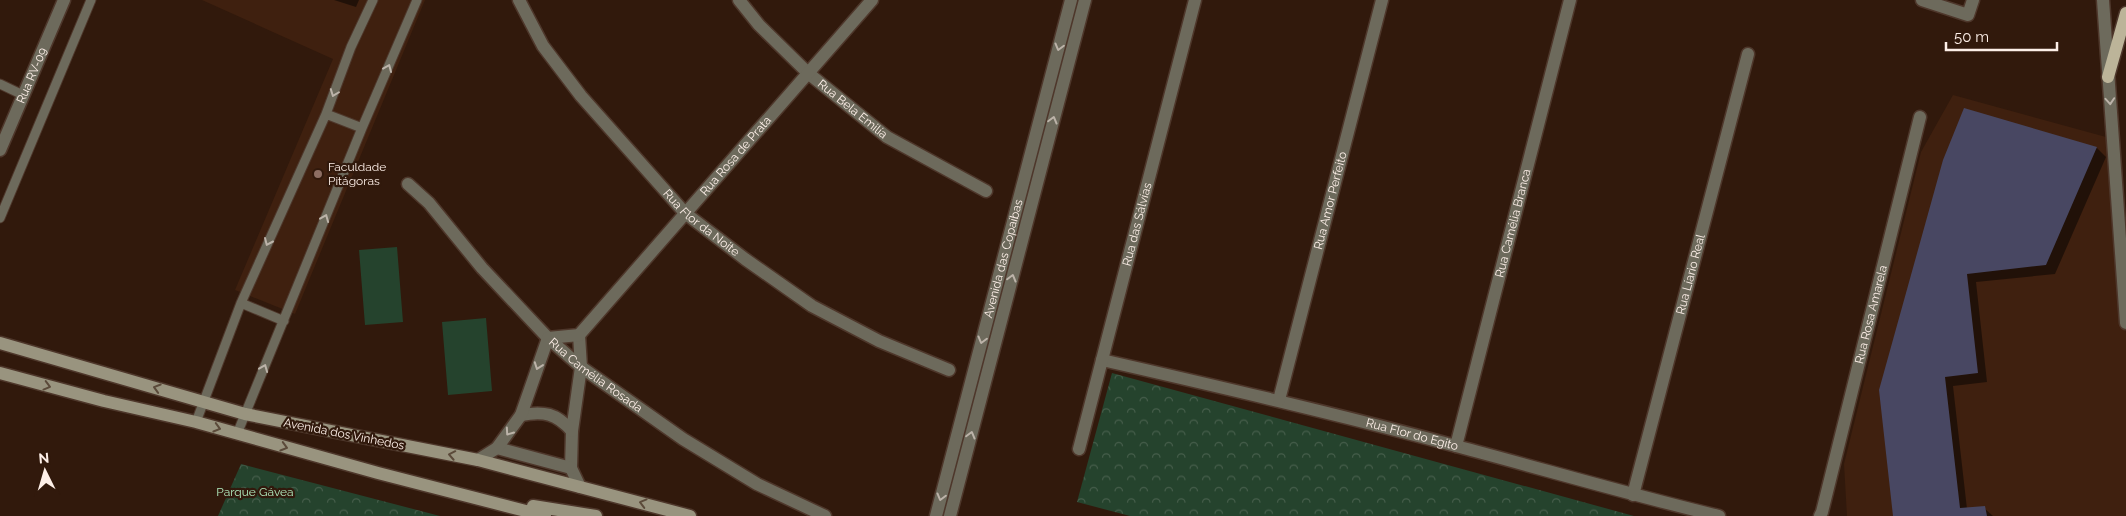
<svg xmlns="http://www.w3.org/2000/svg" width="2126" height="516" font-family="Raleway,sans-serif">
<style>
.built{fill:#3f200f}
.grass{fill:#25432d}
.park{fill:url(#park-crowns)}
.shadow{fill:#0007}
.building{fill:#484762}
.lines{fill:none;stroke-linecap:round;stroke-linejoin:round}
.lane-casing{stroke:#4e372b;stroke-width:11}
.street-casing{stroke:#4e372b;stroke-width:15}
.secondary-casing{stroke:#4e372b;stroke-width:15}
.primary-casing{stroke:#4e372b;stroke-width:15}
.lane{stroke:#6d6a5c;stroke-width:9}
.street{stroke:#6d6a5c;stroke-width:12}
.secondary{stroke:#99947f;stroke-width:12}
.primary{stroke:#bcb499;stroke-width:12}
.oneway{stroke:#bcb3a9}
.oneway2{stroke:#5b4a3a}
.education-dot{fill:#8d6e63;stroke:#31190c;stroke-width:2}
.labels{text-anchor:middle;stroke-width:4.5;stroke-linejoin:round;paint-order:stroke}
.street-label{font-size:12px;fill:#fdefe8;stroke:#31190c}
.poi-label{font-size:12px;fill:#fdefe8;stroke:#31190c;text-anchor:start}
.park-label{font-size:12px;fill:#b0e9bd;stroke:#31190c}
</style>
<defs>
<pattern id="park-crowns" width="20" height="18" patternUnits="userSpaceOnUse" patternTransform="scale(1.25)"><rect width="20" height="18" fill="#25432d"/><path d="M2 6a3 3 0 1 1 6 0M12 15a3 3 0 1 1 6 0" fill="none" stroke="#465e4b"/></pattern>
</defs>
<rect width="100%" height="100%" fill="#31190c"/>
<path class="built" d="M202 0H425L295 314 235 290 333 59Z
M1953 95 2106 137 2126 334V516H1847L1844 464 1921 152Z"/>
<path class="grass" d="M397 247 403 322 365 325 359 250Z
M486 318 492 391 448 395 442 322Z"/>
<path class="park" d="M1112 373 1634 516H1130L1077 502Z
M241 464 440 516H218Z"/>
<path class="shadow" d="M334 0H359L356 7Z
M1965 110 2097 148 2106 157 2055 274 1976 282 1987 382 1953 386 1967 509 1984 508 1993 516H1895Z"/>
<path class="building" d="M1964 108 2097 147 2046 265 1967 274 1978 373 1945 377 1960 508 1985 506 1987 516H1893L1879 390 1943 160Z"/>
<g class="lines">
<defs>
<path id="lane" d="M0 84 23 95
M326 114 362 128
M0 218 91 0
M241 303 284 321
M196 422 241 303 326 114 351 47 373 0
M237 434 362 128 417 0"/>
<g id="street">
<path id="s1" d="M519 0 543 46 581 96 685 213 745 259 812 306 879 341 949 370"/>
<path id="s2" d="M739 0 759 25 808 73 887 137 986 191"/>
<path d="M1922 0 1968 15 1973 0"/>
<path d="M2103 0 2126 323"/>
<path id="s3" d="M0 150 64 0"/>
<path id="s4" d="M408 184 429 203 482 268 548 338 581 367 683 439 757 484 825 516"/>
<path d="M579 335 581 367 572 431 571 468 580 487"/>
<path id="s5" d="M1102 360C1221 387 1338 414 1456 446 1543 469 1631 495 1719 516"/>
<path id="s6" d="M1279 400 1382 0"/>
<path d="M521 415C544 411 556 413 572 431"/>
<path id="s7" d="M1456 446 1570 0"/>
<path d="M497 448 571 468"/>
<path id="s8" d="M1079 449 1195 0"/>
<path id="s9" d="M478 460 497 448 521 415 548 338 579 335 872 0"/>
<path id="s10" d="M1633 495 1748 54"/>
<path id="s11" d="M936 516 1071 0"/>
<path d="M950 516 1085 0"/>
<path id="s12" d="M1820 516 1822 512 1920 117"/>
</g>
<path id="secondary" d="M0 343 245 414 478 460 690 516
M0 373 104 401 196 422 378 473 545 516
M533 506 596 516"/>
<path id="primary" d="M2108 77 2126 13"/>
</defs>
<use href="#lane" class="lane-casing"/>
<use href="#street" class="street-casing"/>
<use href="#secondary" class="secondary-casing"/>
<use href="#primary" class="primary-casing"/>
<use href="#lane" class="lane"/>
<use href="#street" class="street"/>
<use href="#secondary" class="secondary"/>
<use href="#primary" class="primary"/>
</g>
<defs><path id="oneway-chevron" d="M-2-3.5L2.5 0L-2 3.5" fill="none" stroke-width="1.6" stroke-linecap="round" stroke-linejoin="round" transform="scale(1.25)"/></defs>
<g class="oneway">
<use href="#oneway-chevron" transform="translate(1059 47) rotate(105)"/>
<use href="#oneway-chevron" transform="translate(388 68) rotate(-67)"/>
<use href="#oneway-chevron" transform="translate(334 93) rotate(111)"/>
<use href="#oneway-chevron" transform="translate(2110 101) rotate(86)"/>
<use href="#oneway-chevron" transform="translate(1053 120) rotate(-75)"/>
<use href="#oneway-chevron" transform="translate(325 218) rotate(-68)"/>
<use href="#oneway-chevron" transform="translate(268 242) rotate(114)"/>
<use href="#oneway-chevron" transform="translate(1012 278) rotate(-75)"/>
<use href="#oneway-chevron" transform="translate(982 340) rotate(105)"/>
<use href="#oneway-chevron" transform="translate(538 366) rotate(110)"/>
<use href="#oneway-chevron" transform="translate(264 368) rotate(-68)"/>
<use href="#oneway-chevron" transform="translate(509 432) rotate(125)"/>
<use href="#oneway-chevron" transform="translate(971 435) rotate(-75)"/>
<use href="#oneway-chevron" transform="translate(941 497) rotate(105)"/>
</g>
<g class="oneway2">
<use href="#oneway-chevron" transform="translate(47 386) rotate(15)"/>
<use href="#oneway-chevron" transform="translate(157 388) rotate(-163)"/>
<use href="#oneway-chevron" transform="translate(217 428) rotate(16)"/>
<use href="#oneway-chevron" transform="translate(284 447) rotate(16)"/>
<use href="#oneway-chevron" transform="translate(452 455) rotate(-169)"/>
<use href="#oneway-chevron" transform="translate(643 503) rotate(-165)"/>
</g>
<circle class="education-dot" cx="318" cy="174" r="5"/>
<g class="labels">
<g class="street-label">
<text dy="4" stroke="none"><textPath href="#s3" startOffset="81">Rua RV-09</textPath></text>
<text dy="4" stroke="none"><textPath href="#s2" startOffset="158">Rua Bela Emilía</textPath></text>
<text dy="4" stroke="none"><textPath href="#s9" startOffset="414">Rua Rosa de Prata</textPath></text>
<text dy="4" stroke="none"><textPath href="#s6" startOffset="206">Rua Amor Perfeito</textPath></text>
<text dy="4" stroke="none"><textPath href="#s1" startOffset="290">Rua Flor da Noite</textPath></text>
<text dy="4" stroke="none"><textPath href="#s7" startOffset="230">Rua Camélia Branca</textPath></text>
<text dy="4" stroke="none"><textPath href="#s8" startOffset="232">Rua das Sálvías</textPath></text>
<text dy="4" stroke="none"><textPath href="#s11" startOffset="266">Avenida das Copaíbas</textPath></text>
<text dy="4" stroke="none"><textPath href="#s10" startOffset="228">Rua Líario Real</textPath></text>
<text dy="4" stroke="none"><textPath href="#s12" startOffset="208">Rua Rosa Amarela</textPath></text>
<text dy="4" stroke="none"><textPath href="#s4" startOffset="269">Rua Camélia Rosada</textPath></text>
<text transform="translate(344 434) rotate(11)" y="4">Avenida dos Vinhedos</text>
<text dy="4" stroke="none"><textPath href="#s5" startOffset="319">Rua Flor do Egito</textPath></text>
</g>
<g class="poi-label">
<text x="328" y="171">Faculdade<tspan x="328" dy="14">Pitágoras</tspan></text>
</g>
<g class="park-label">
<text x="255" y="496">Parque Gávea</text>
</g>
</g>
<g transform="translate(45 471) rotate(355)" stroke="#31190c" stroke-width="4" paint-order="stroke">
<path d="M0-4L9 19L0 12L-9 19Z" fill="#fdefe8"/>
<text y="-8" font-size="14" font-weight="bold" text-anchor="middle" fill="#fdefe8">N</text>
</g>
<path d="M1946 42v8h111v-8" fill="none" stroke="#fdefe8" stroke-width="2.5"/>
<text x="1954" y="42" font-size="15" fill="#fdefe8" stroke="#31190c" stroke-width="4" paint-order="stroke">50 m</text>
</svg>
